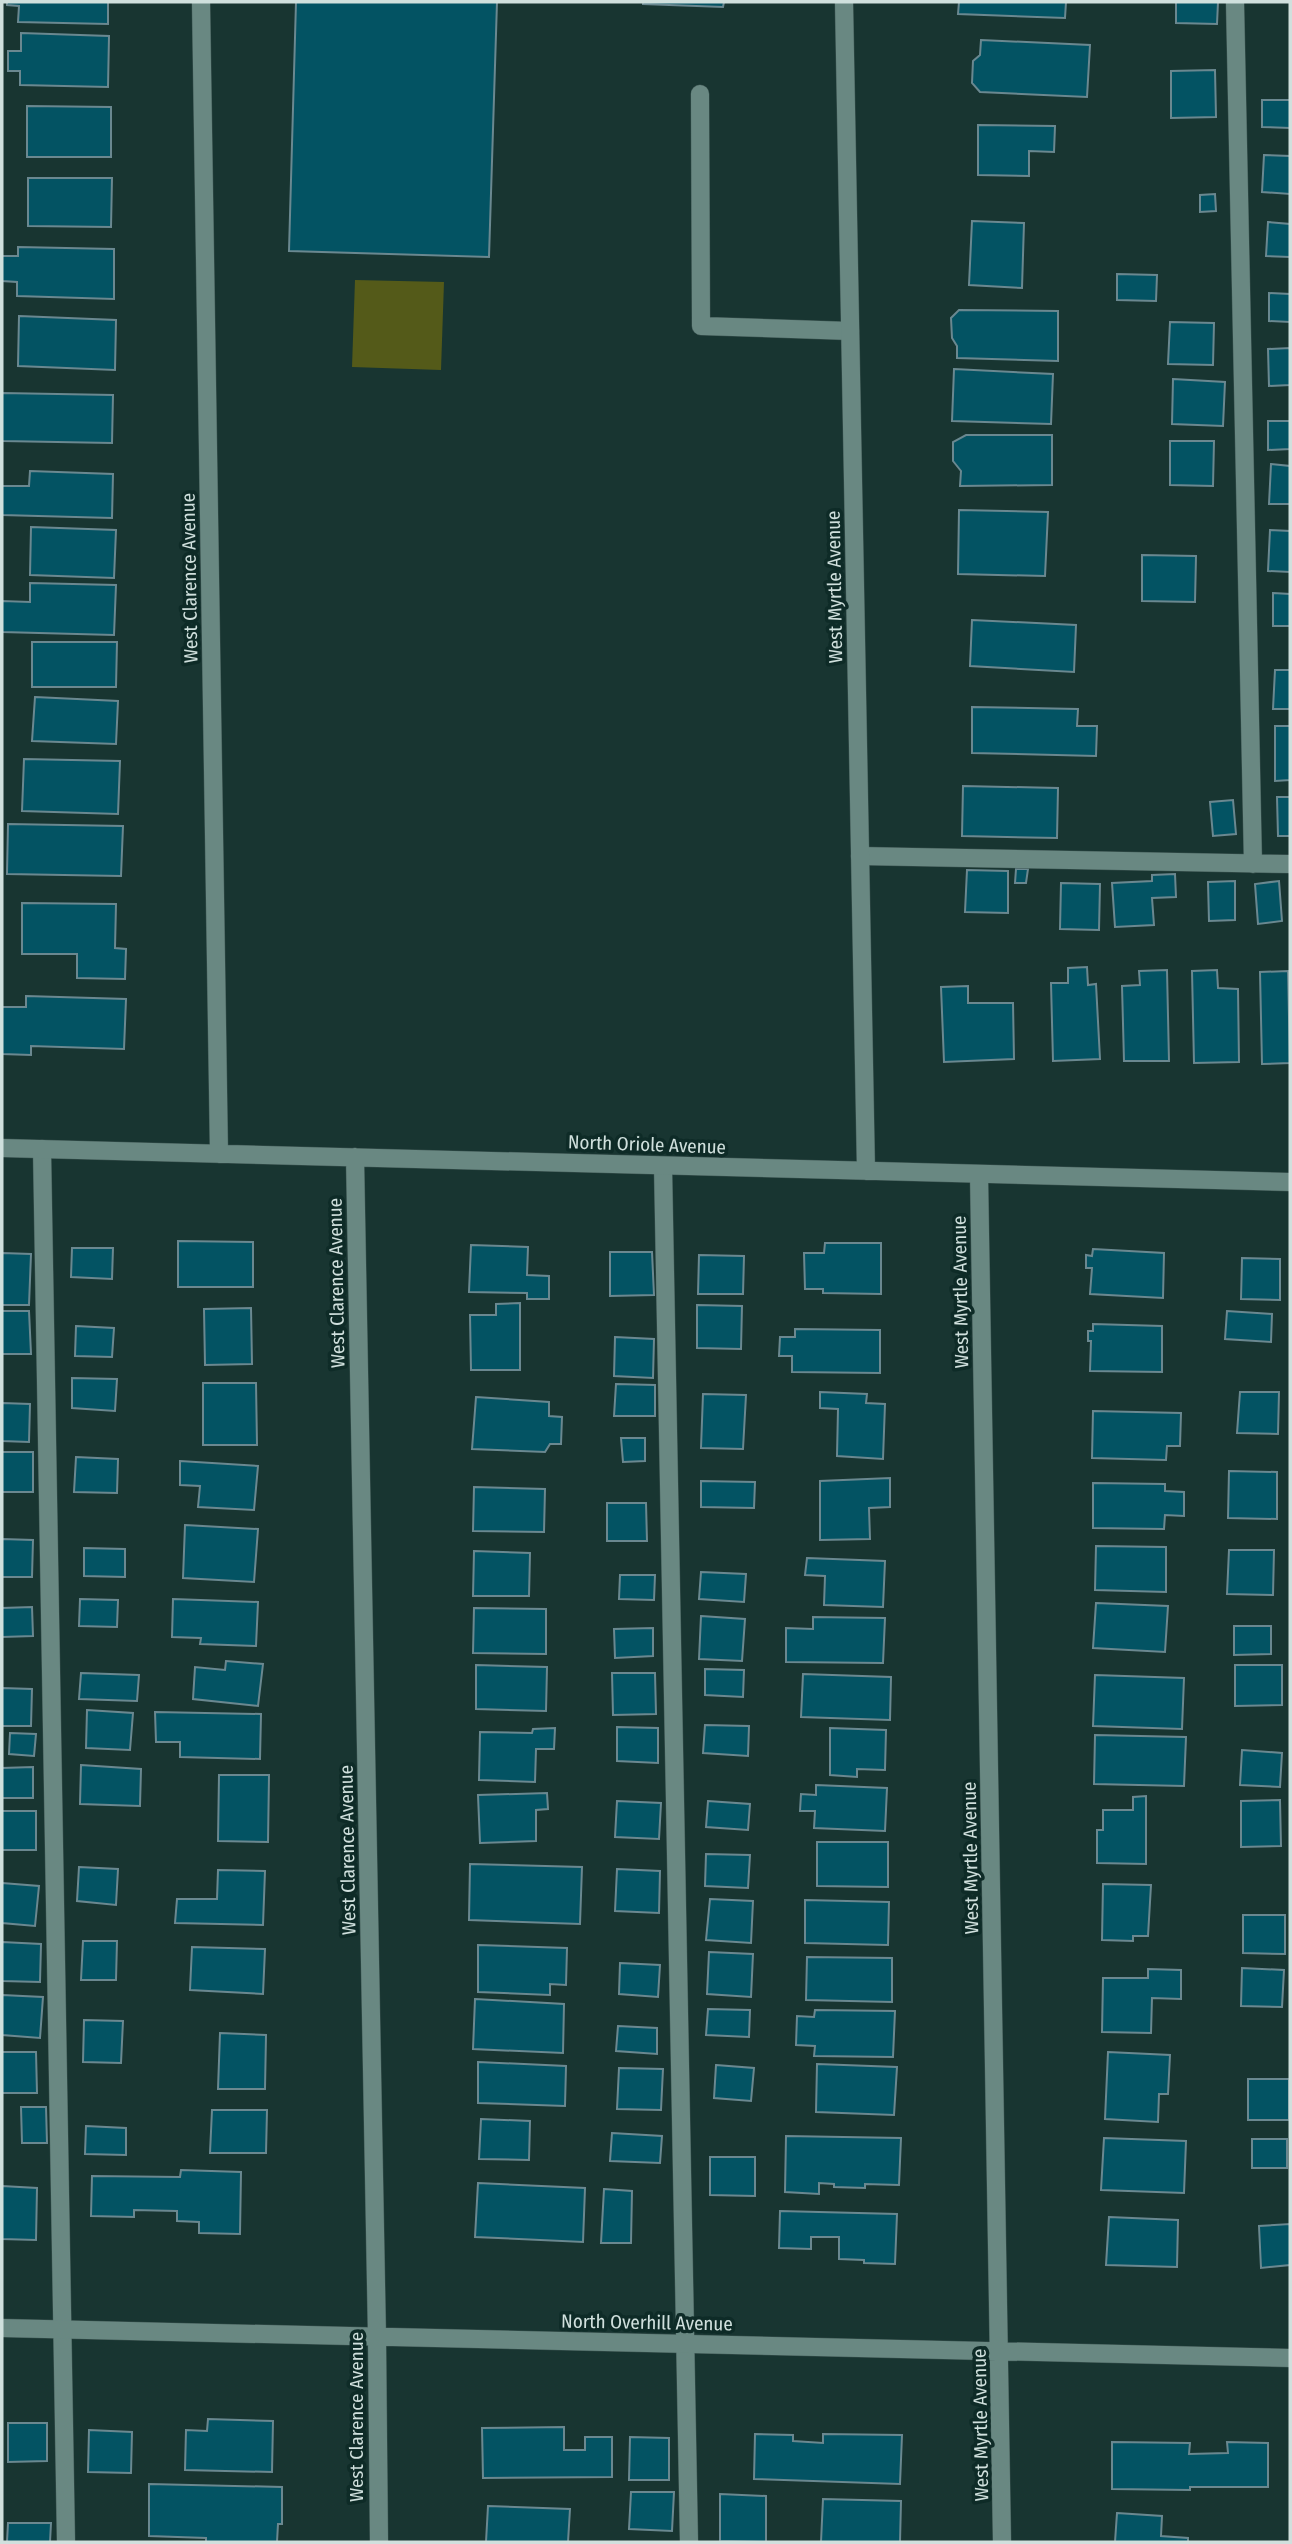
<svg xmlns="http://www.w3.org/2000/svg" width="1292" height="2544" font-family="'Fira Sans Condensed',sans-serif">
<style>
.green{fill:#545a19}
.building{fill:#035363;stroke:#6a8890;stroke-width:2}
.lines{fill:none;stroke-linecap:round;stroke-linejoin:round}
.service-casing{stroke:#3b5350;stroke-width:19}
.minor-casing{stroke:#3b5350;stroke-width:19}
.service{stroke:#698882;stroke-width:18}
.minor{stroke:#698882;stroke-width:18}
.labels{text-anchor:middle;stroke-width:7;stroke-linejoin:round;paint-order:stroke}
.street-label{font-size:19px;fill:#d0e0dd;stroke:#0e2b27}
</style>
<rect width="100%" height="100%" fill="#183531"/>
<path class="green" d="M355 280 444 282 441 370 352 367Z"/>
<path class="building" d="M7 2H108V24L18 22 19 6 7 5Z
M296 2H497L489 257 289 251Z
M643 2H724L723 7 643 4Z
M959 2H1066L1065 18 958 14Z
M1176 2H1218L1217 24 1176 23Z
M21 33 109 36 108 87 20 85V71H8V51H21Z
M981 40 1090 45 1087 97 980 92 972 83 973 61 980 55Z
M1215 70 1216 117 1171 118V71Z
M1262 100H1290V128L1262 127Z
M27 106 111 107V157H27Z
M978 125 1055 126 1054 152 1029 151V176L978 175Z
M1264 155 1290 156V194L1262 192Z
M28 178H112L111 227 28 226Z
M1215 194 1216 211 1200 212V195Z
M972 221 1024 223 1022 288 969 285Z
M1268 222 1290 224V257L1266 256Z
M18 247 114 249V299L17 296V282L2 281V256H18Z
M1117 274 1157 275 1156 301 1117 300Z
M1269 293 1290 294V322L1269 321Z
M959 310 1058 311V361L957 358V346L952 338 951 318Z
M19 316 116 320 115 370 18 366Z
M1170 322 1214 323 1213 365 1168 364Z
M1290 348V385L1269 386 1268 349Z
M954 369 1053 374 1051 424 952 421Z
M1173 379 1225 382 1223 426 1172 424Z
M2 393 113 395 112 443 2 441Z
M1268 421H1290V449L1268 450Z
M966 435H1052V485L960 486 961 471 953 461V442Z
M1170 441H1214L1213 486 1170 485Z
M1271 464 1290 466V504H1269Z
M30 471 113 474 112 518 2 515V486H29Z
M959 510 1048 512 1045 576 958 574Z
M31 527 116 530 114 578 30 575Z
M1270 530 1290 531V572L1268 571Z
M1142 555 1196 556 1195 602 1142 601Z
M30 583 116 585 114 635 2 632V601L30 602Z
M1273 593 1290 594V626H1273Z
M972 620 1076 625 1074 672 970 666Z
M32 642H117L116 687H32Z
M1275 670H1290V709H1273Z
M35 697 118 701 116 744 32 741Z
M972 707 1078 709 1077 726H1097L1096 756 972 753Z
M1275 726H1290V780L1275 781Z
M24 759 120 761 118 814 22 811Z
M963 786 1058 788 1057 838 962 836Z
M1277 797H1290V836H1278Z
M1233 800 1236 834 1213 836 1210 802Z
M8 824 123 826 121 876 7 874Z
M1016 869H1028L1026 883H1015Z
M967 870 1008 871V913L965 912Z
M1175 874 1176 897 1152 898 1154 925 1115 927 1112 883 1152 881V875Z
M1235 881V920L1209 921 1208 882Z
M1279 881 1282 921 1258 924 1255 884Z
M1061 883 1100 884 1099 930 1060 929Z
M22 903 116 904 115 948 126 949 125 979 77 978V954H22Z
M1087 967 1088 985 1096 984 1100 1059 1053 1061 1051 983H1068V968Z
M1167 970 1169 1061H1124L1122 986 1140 985 1139 971Z
M1217 970 1218 988 1238 989 1239 1062 1194 1063 1192 971Z
M1288 971 1290 1063 1262 1064 1260 972Z
M968 986V1003H1013L1014 1059 944 1062 941 987Z
M26 996 126 999 124 1049 31 1046V1055L2 1054V1007H26Z
M178 1241 253 1242V1287H178Z
M825 1243H881V1294L823 1293V1289H805L804 1253H824Z
M471 1245 528 1247 527 1275 549 1276V1299H527V1293L469 1292Z
M72 1248H113L112 1279 71 1277Z
M1093 1249 1164 1253 1163 1298 1090 1294 1092 1268H1086V1255L1092 1256Z
M610 1252H652L654 1295 610 1296Z
M2 1253 31 1254 29 1305H2Z
M699 1255 744 1256 743 1294H698Z
M1242 1258 1280 1259V1300L1241 1299Z
M520 1303V1370H471L470 1315H496V1304Z
M697 1305 742 1306 741 1349 697 1348Z
M251 1308 252 1364 205 1365 204 1309Z
M2 1311H29L31 1354H2Z
M1227 1311 1272 1314 1271 1342 1225 1339Z
M1093 1324 1162 1326V1372L1090 1371 1091 1341H1088V1331H1093Z
M76 1326 114 1328 112 1357 75 1356Z
M795 1329 880 1330V1373L792 1372V1356H779L780 1337H795Z
M615 1337 654 1339 653 1378 614 1376Z
M72 1378 117 1379 115 1411 72 1408Z
M203 1383H256L257 1445H203Z
M616 1384 655 1385V1416H614Z
M820 1392 867 1394 866 1403 885 1404 883 1459 837 1456 838 1409 820 1408Z
M1240 1392H1279L1278 1434 1237 1433Z
M703 1394 746 1395 743 1449 701 1448Z
M476 1397 549 1402V1416L562 1417 561 1444H550L545 1452 472 1449Z
M2 1403 30 1404 29 1442 2 1441Z
M1093 1411 1181 1413 1180 1446H1167L1166 1460 1092 1458Z
M621 1438H645V1461L623 1462Z
M2 1452H33V1492H2Z
M76 1457 118 1459 117 1493 74 1492Z
M180 1461 258 1466 254 1510 198 1507 200 1486 180 1485Z
M1229 1471 1277 1472V1519L1228 1518Z
M890 1478V1507L869 1508 870 1539 820 1540V1481Z
M701 1481 755 1482 754 1508 701 1507Z
M1093 1483 1165 1484V1491L1184 1492V1516L1165 1515 1164 1529 1093 1528Z
M474 1487 545 1489 544 1532 473 1531Z
M607 1503H646L647 1541H607Z
M185 1525 258 1529 254 1582 183 1578Z
M2 1539 33 1540 32 1577H2Z
M1096 1546 1166 1547V1592L1095 1590Z
M84 1548 125 1549V1577L84 1576Z
M1229 1550H1274L1273 1595 1227 1594Z
M474 1551 530 1553 529 1596H473Z
M807 1558 885 1561 883 1607 824 1605 825 1576 805 1575Z
M701 1572 746 1574 744 1602 699 1599Z
M620 1575H655L654 1600 619 1599Z
M80 1599 118 1600 117 1627 79 1626Z
M173 1599 258 1602 256 1646 200 1644 201 1638 172 1637Z
M1096 1603 1168 1606 1165 1652 1093 1648Z
M32 1607 33 1636 2 1637V1608Z
M474 1608 546 1609V1654L473 1653Z
M701 1616 745 1619 742 1661 699 1659Z
M813 1617 885 1618 883 1663 786 1662V1628L813 1629Z
M1234 1626H1271V1654L1234 1655Z
M653 1628V1656L615 1658 614 1629Z
M226 1661 263 1664 258 1706 193 1699 195 1667 225 1670Z
M476 1665 547 1667 546 1711 476 1709Z
M1235 1665H1282V1705L1235 1706Z
M705 1669 744 1670 743 1697 705 1695Z
M81 1673 139 1675 137 1701 79 1699Z
M612 1673H655L656 1714 613 1715Z
M803 1674 891 1677 890 1720 801 1717Z
M1095 1675 1184 1678 1182 1729 1093 1726Z
M2 1688 32 1689 31 1726H2Z
M87 1710 133 1713 130 1750 86 1748Z
M155 1712 261 1714 260 1759 180 1757V1742H156Z
M705 1725 749 1726 748 1756 703 1753Z
M617 1727 658 1728V1763L617 1761Z
M555 1728 554 1749H536L535 1782 479 1780 480 1732 532 1733 533 1729Z
M830 1728 886 1730 885 1770 857 1769V1777L830 1775Z
M10 1733 36 1734 34 1756 9 1754Z
M1095 1735 1186 1737 1184 1786 1094 1784Z
M1242 1750 1282 1753 1280 1787 1240 1785Z
M81 1765 141 1769 140 1806 80 1804Z
M33 1767V1798H2V1768Z
M219 1775H269L268 1842 218 1841Z
M816 1785 887 1788 885 1831 814 1828 815 1811H800L801 1794 816 1795Z
M547 1793 548 1809 536 1810V1841L480 1843 478 1795Z
M1146 1796V1864L1097 1863V1830H1103V1810H1133V1797Z
M1280 1800 1281 1846 1241 1847V1801Z
M617 1801 661 1803 659 1839 615 1837Z
M708 1801 750 1804 748 1830 706 1827Z
M2 1811H36V1850H2Z
M817 1842H888V1887L817 1886Z
M706 1854 750 1855 748 1888 705 1886Z
M470 1864 582 1867 580 1924 469 1920Z
M79 1867 118 1869 116 1905 77 1901Z
M617 1869 660 1871 659 1913 615 1911Z
M218 1870 265 1871 263 1925 175 1923 177 1899H217Z
M2 1883 39 1886 35 1926 2 1923Z
M1103 1884 1151 1885 1148 1936H1133V1941L1102 1940Z
M710 1899 753 1901 751 1943 706 1940Z
M805 1900 889 1902 888 1945 805 1943Z
M1243 1915H1285V1954L1243 1953Z
M83 1941H117L116 1980H81Z
M2 1942 41 1944 40 1982 2 1981Z
M478 1945 567 1948 566 1985 550 1984V1995L478 1992Z
M192 1947 265 1949 263 1994 190 1990Z
M709 1952 753 1954 751 1997 707 1994Z
M807 1957 892 1958V2002L806 2000Z
M620 1963 660 1965 658 1997 619 1994Z
M1242 1968 1284 1970 1282 2007 1241 2006Z
M1148 1969 1181 1970V1999L1152 1998 1151 2033 1102 2032 1103 1978H1148Z
M2 1995 43 1997 40 2038 2 2035Z
M475 1999 564 2004 563 2053 473 2049Z
M708 2009 750 2010 749 2037 706 2035Z
M815 2010 895 2011 893 2057 814 2056 815 2046 796 2045 797 2016 814 2017Z
M84 2020 123 2021 121 2063 83 2062Z
M618 2026 657 2028V2054L616 2051Z
M220 2033 266 2035 265 2089H218Z
M2 2052H36L37 2093H2Z
M1108 2052 1170 2055 1168 2094H1159L1158 2122 1105 2119Z
M478 2062 566 2066 565 2106 478 2103Z
M817 2064 897 2067 894 2115 816 2112Z
M716 2065 754 2068 751 2101 714 2098Z
M619 2068 663 2069 661 2110 617 2109Z
M1248 2079H1289V2120H1248Z
M21 2107H46L47 2143H22Z
M212 2110H267L266 2153H210Z
M481 2119 530 2121 529 2160 479 2159Z
M86 2126 126 2128V2155L85 2154Z
M612 2133 662 2136 660 2163 610 2161Z
M786 2136 901 2138 899 2185 865 2184V2188L834 2187V2184L819 2183V2194L785 2192Z
M1104 2138 1186 2141 1184 2193 1101 2190Z
M1252 2139H1287V2168H1252Z
M710 2157H755V2196L710 2195Z
M181 2170 241 2172 240 2234 199 2233V2222L177 2221V2211L134 2210V2217L91 2216 92 2176 180 2177Z
M478 2183 585 2188 583 2242 475 2237Z
M2 2186 37 2188 36 2240 2 2239Z
M604 2189 632 2191 631 2243H601Z
M780 2211 897 2214 895 2264 864 2263V2260L839 2259V2237H811V2249L779 2248Z
M1109 2217 1178 2220 1177 2267 1106 2265Z
M1290 2224V2265L1261 2268 1259 2226Z
M208 2419 273 2421 272 2472 185 2470 186 2430 207 2431Z
M8 2423H47V2461L8 2462Z
M564 2427V2450H585V2437H612V2477L483 2478 482 2428Z
M89 2430 132 2432 131 2473 88 2472Z
M755 2434 793 2435V2441L823 2443V2434L902 2435 900 2484 754 2479Z
M630 2437 669 2438V2480H629Z
M1112 2442 1190 2443 1189 2454 1228 2453 1227 2442 1268 2443V2487H1190V2490L1112 2489Z
M149 2484 282 2487V2524H278L277 2542H206V2538L149 2536Z
M631 2492H674L672 2531 629 2529Z
M720 2494 766 2496V2542L720 2541Z
M823 2499 901 2501 900 2542H821Z
M488 2506 570 2509 568 2542H486Z
M1117 2513 1162 2516 1161 2536 1188 2538V2542H1115Z
M8 2523H51L50 2542H7Z"/>
<g class="lines">
<defs>
<path id="service" d="M1235 2 1253 864
M700 94 701 326 850 331
M860 856 1290 864
M42 1149 66 2542
M663 1166 689 2542"/>
<path id="minor" d="M201 2 219 1154
M844 2 866 1171
M2 1148 1290 1182
M355 1157 377 2337 379 2542
M979 1174 1002 2542
M2 2328 1290 2358"/>
</defs>
<use href="#service" class="service-casing"/>
<use href="#minor" class="minor-casing"/>
<use href="#service" class="service"/>
<use href="#minor" class="minor"/>
</g>
<g class="labels">
<g class="street-label">
<text transform="translate(189 578) rotate(-91)" y="7">West Clarence Avenue</text>
<text transform="translate(834 587) rotate(-91)" y="7">West Myrtle Avenue</text>
<text transform="translate(647 1144) rotate(2)" y="7">North Oriole Avenue</text>
<text transform="translate(336 1283) rotate(-91)" y="7">West Clarence Avenue</text>
<text transform="translate(960 1292) rotate(-91)" y="7">West Myrtle Avenue</text>
<text transform="translate(347 1850) rotate(-91)" y="7">West Clarence Avenue</text>
<text transform="translate(970 1858) rotate(-91)" y="7">West Myrtle Avenue</text>
<text transform="translate(647 2322) rotate(1)" y="7">North Overhill Avenue</text>
<text transform="translate(356 2417) rotate(-90)" y="7">West Clarence Avenue</text>
<text transform="translate(980 2425) rotate(-91)" y="7">West Myrtle Avenue</text>
</g>
</g>
<rect width="1292" height="2544" fill="none" stroke="#d0e0dd" stroke-width="7"/>
</svg>
